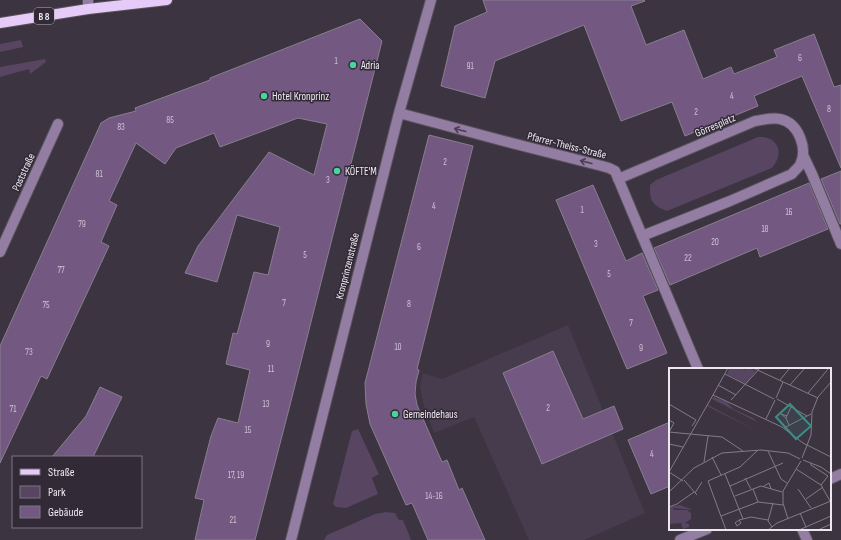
<svg xmlns="http://www.w3.org/2000/svg" width="841" height="540" font-family="'Sofia Sans Condensed',sans-serif">
<style>
.built{fill:#473b4e}
.green{fill:#574562}
.building{fill:#735882;stroke:#887f8e}
.lines{fill:none;stroke-linecap:round;stroke-linejoin:round}
.minor-casing{stroke:#58515d;stroke-width:12}
.major-casing{stroke:#58515d;stroke-width:12}
.minor{stroke:#947da2;stroke-width:10}
.major{stroke:#e6caf7;stroke-width:10}
.oneway{stroke:#4a3f52}
.poi-dot{fill:#49d49c;stroke:#322a37;stroke-width:1.5}
.labels{text-anchor:middle;stroke-width:3;stroke-linejoin:round;paint-order:stroke}
.number-label{font-size:9px;fill:#cec4d4}
.shield{fill:#322a37;stroke:#b5afb8;stroke-width:1}
.shield-label{font-size:10px;font-weight:bold;fill:#ede8f0}
.poi-label{font-size:11px;fill:#ede8f0;stroke:#322a37;text-anchor:start}
.street-label{font-size:11px;fill:#ede8f0;stroke:#322a37}
.inset-road{fill:none;stroke:#837c87;stroke-width:1}
.view{fill:#3b8d88;fill-opacity:0.15;stroke:#3b8d88;stroke-width:2}
.inset-edge{fill:none;stroke:#ede8f0;stroke-width:2}
</style>
<rect width="100%" height="100%" fill="#3c3441"/>
<path class="built" d="M568 325 645 513 584 540H529L474 417 434 433 423 403 420 386 423 373 442 379Z"/>
<path class="green" d="M21 40 23 47 0 52V44Z
M45 59 46 62 30 74 29 69 0 77V67Z
M758 137C778 136 785 153 772 168L667 211C653 206 649 201 650 185L656 180Z
M358 429 379 474 372 478 378 494 346 508 336 507 333 504 352 431Z
M386 512 395 513 399 520H403L411 540H324L327 535 375 514Z"/>
<path class="building" d="M483 0H644L645 1 631 6 646 45 684 30 703 79 731 67 734 74 777 57 774 50 814 34 834 87 841 85V168L802 76 754 96 758 106 685 136 672 102 621 121 584 25 495 61 485 98 441 86 455 26 487 12Z
M360 19 382 41 289 409 255 540H195L204 500 195 498 211 436 218 418 238 423 250 370 226 364 233 333 237 334 254 272 268 275 280 227 237 215 217 282 185 273 198 246 269 152 314 175 327 124 298 118 220 147 214 133 176 148 165 164 136 143 109 201 117 205 101 242 109 246 47 379 41 376 0 463V346L101 123 109 118 136 111 135 108 210 80V78Z
M429 135 473 146 417 369 419 370 416 382 415 394 417 405 442 462 447 460 459 490 462 488 485 540H428L412 503 406 505 370 424 366 404 365 383Z
M841 171V224H840L821 179Z
M809 183 828 229 760 257 757 248 670 285 654 248Z
M593 185 626 261 642 253 658 290 643 296 667 353 627 369 556 200Z
M553 351 583 419 614 406 623 429 542 464 503 373Z
M100 387 122 397 93 457H52L86 416Z
M670 422V486L651 494 628 440Z"/>
<g class="lines">
<defs>
<path id="minor" d="M88 9V0
M399 113 500 140 602 166 609 168 615 171 698 369
M803 155 812 174 841 244
M618 179 755 121C763 120 772 117 780 119 799 123 808 149 800 165 798 168 794 171 792 174L730 201 642 236
M0 252 58 124
M830 479 841 474
M802 529 807 540
M291 540 399 113 431 0
M680 540 707 529"/>
<path id="major" d="M0 23 88 9 167 0"/>
</defs>
<use href="#minor" class="minor-casing"/>
<use href="#major" class="major-casing"/>
<use href="#minor" class="minor"/>
<use href="#major" class="major"/>
</g>
<defs><path id="oneway-shaft" d="M-6 0H5M1.5-3L5.5 0L1.5 3" fill="none" stroke-width="1.6" stroke-linecap="round" stroke-linejoin="round"/></defs>
<g class="oneway">
<use href="#oneway-shaft" transform="translate(460 130) rotate(-165)"/>
<use href="#oneway-shaft" transform="translate(586 162) rotate(-166)"/>
</g>
<g class="poi-dot">
<circle cx="353" cy="65" r="4"/>
<circle cx="264" cy="96" r="4"/>
<circle cx="337" cy="171" r="4"/>
<circle cx="395" cy="414" r="4"/>
</g>
<g class="labels">
<g class="number-label">
<text x="800" y="61">6</text>
<text x="336" y="64">1</text>
<text x="470" y="69">91</text>
<text x="732" y="99">4</text>
<text x="829" y="112">8</text>
<text x="696" y="115">2</text>
<text x="170" y="123">85</text>
<text x="121" y="130">83</text>
<text x="445" y="165">2</text>
<text x="99" y="177">81</text>
<text x="328" y="183">3</text>
<text x="434" y="209">4</text>
<text x="582" y="213">1</text>
<text x="789" y="215">16</text>
<text x="82" y="227">79</text>
<text x="765" y="232">18</text>
<text x="715" y="245">20</text>
<text x="596" y="247">3</text>
<text x="419" y="250">6</text>
<text x="305" y="258">5</text>
<text x="688" y="261">22</text>
<text x="61" y="273">77</text>
<text x="609" y="277">5</text>
<text x="284" y="306">7</text>
<text x="409" y="307">8</text>
<text x="46" y="308">75</text>
<text x="631" y="326">7</text>
<text x="268" y="347">9</text>
<text x="398" y="350">10</text>
<text x="641" y="351">9</text>
<text x="29" y="355">73</text>
<text x="271" y="372">11</text>
<text x="266" y="407">13</text>
<text x="548" y="411">2</text>
<text x="13" y="412">71</text>
<text x="248" y="433">15</text>
<text x="652" y="457">4</text>
<text x="236" y="478">17, 19</text>
<text x="434" y="499">14-16</text>
<text x="233" y="523">21</text>
</g>
<rect class="shield" x="34" y="8" width="20" height="16" rx="3"/>
<g class="shield-label">
<text x="44" y="20">B 8</text>
</g>
<g class="poi-label">
<text x="361" y="69">Adria</text>
<text x="272" y="100">Hotel Kronprinz</text>
<text x="345" y="175">KÖFTE'M</text>
<text x="403" y="418">Gemeindehaus</text>
</g>
<g class="street-label">
<text transform="translate(715 125) rotate(-23)" y="4">Görresplatz</text>
<text transform="translate(567 145) rotate(14)" y="4">Pfarrer-Theiss-Straße</text>
<text transform="translate(23 172) rotate(-65)" y="4">Poststraße</text>
<text transform="translate(347 266) rotate(-76)" y="4">Kronprinzenstraße</text>
</g>
</g>
<g transform="translate(669 368)">
<rect width="162" height="162" fill="#3c3441"/>
<path d="M60 0H74L75 2 80 0 87 3 77 16 58 6ZM45 29 58 34 64 41 84 50 88 54 43 31ZM39 37 90 64 38 38ZM11 137 24 142 4 140 5 142H18L22 145V151L16 155 20 156V159L14 161 12 156 14 155 0 156V139Z" fill="#574562"/>
<path class="inset-road" d="M59 0 44 27 113 59 134 75 162 89M84 0 149 30M56 6 105 31M111 12 121 0M49 17 67 27M121 17 136 0M139 25 160 0M107 30 114 14M108 31 138 48M62 32 91 0M0 36 27 52 23 58M117 50 112 46 118 48M97 51 106 32M0 52 5 55 0 64M120 57 117 50 122 39M115 60 142 46M0 64 53 69 74 83M0 76 14 79M99 83 112 111 118 115M43 89 52 107M133 90 142 67 143 44 149 29 162 14M134 92 152 99 162 106M35 94 39 68M142 95V97L159 108 152 117M127 101 152 117 161 133M0 104 44 27M0 104 14 113M56 106 74 151M76 110 82 121M15 112 28 127M61 118 114 95M95 118 100 115 102 121M84 121 89 134M129 121 142 140M0 124 25 100 53 85 92 82 119 85 131 91M26 125 33 114M66 128 92 118 113 124M137 131 154 119M0 139 8 136 25 124M131 145 137 159M52 148 89 134 114 137M119 151 114 135V123L132 93M70 152 82 149 99 152M66 155 67 156 68 158 72 155 70 152 66 155M103 159 99 153 104 135M57 162 39 113 71 99 89 82M99 162 108 155 162 133M130 162 162 148M149 162 162 156"/>
<path class="view" d="M121 36 142 58 127 71 107 49Z"/>
<rect width="162" height="162" class="inset-edge"/>
</g>
<rect x="12" y="456" width="130" height="72" fill="#322a37" stroke="#7d7681"/>
<rect x="20" y="469" width="20" height="6" fill="#e6caf7" stroke="#7d7681"/>
<text x="48" y="476" font-size="12" fill="#ede8f0">Straße</text>
<rect x="20" y="486" width="20" height="12" fill="#574562" stroke="#7d7681"/>
<text x="48" y="496" font-size="12" fill="#ede8f0">Park</text>
<rect x="20" y="506" width="20" height="12" fill="#735882" stroke="#7d7681"/>
<text x="48" y="516" font-size="12" fill="#ede8f0">Gebäude</text>
</svg>
